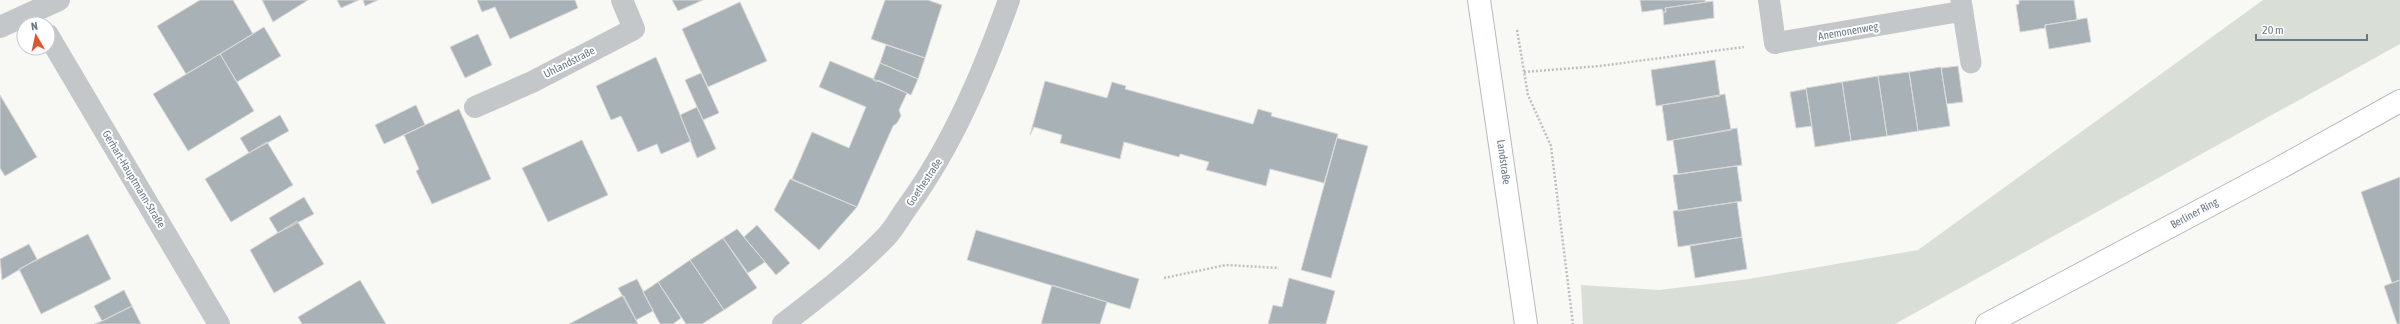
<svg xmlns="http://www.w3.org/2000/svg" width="2400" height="324" font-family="'Asap Condensed',sans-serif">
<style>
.green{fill:#d9dfd6}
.building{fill:#a8b1b6;stroke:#d9d9d7}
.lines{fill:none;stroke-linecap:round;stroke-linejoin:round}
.secondary-casing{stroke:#b6bbbf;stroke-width:24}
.path{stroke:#bdbfc1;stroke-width:2.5;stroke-dasharray:2 2;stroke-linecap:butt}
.lane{stroke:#c3c7ca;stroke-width:21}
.street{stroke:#c3c7ca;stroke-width:22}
.secondary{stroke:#fff;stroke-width:22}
.labels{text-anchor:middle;stroke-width:4;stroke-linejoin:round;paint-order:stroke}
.street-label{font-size:11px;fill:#687885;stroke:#fff}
</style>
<rect width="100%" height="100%" fill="#f8f8f5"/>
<path class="green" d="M2263 0H2400V44L1895 324H1583L1581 285 1659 290 1749 279 1918 250Z"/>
<path class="building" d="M200 0H233L253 34 186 74 157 26Z
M262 0H308L273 22Z
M337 0H359L341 8Z
M363 0H378L365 6Z
M477 0H575L578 8 510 39 495 7 482 12Z
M672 0H703L678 11Z
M885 0H928L942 5 925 58 871 39Z
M1640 0H1705L1706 2 1665 8 1666 12H1663L1662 9 1642 12Z
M2019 0H2074L2077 20 2045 25V28L2020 32 2016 5 2019 4Z
M1713 1 1714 18 1664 25 1663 12H1666L1665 8Z
M740 2 767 61 708 87 682 29Z
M2087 18 2091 42 2049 49 2045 25Z
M264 27 281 56 237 82 220 54Z
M478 34 492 65 465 78 450 47Z
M886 45 925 58 918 79 880 63Z
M220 54 254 111 188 151 153 94Z
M656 57 691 141 661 154 657 144 638 152 621 116 611 120 596 86Z
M1715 60 1720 96 1656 106 1651 70Z
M830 61 907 93 899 110 901 116 897 123 893 126 857 207 792 179 812 132 849 148 866 107 819 87Z
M880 63 918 79 911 95 878 80 877 82 873 80Z
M1958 66 1963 102 1947 104 1941 68Z
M1941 67 1950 126 1918 131 1909 72Z
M1909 72 1918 131 1887 136 1878 76Z
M701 73 719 113 703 120 685 80Z
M1878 76 1887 136 1851 141 1842 82Z
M1045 81 1107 98 1112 82 1126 86 1125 89 1253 124 1258 109 1272 113 1271 116 1338 134 1324 183 1270 169 1266 186 1206 170 1209 162 1180 154 1179 157 1124 142 1120 159 1060 143 1062 135 1034 127 1030 135Z
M1842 82 1851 141 1815 147 1806 88Z
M1806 89 1812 126 1796 128 1790 92Z
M1725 94 1731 130 1667 141 1662 105Z
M0 95 37 157 5 176 0 168Z
M416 105 425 125 384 144 375 125Z
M697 107 716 149 697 158 680 115Z
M459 109 491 179 432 204 416 171 419 169 404 135Z
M280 115 289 131 249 153 240 138Z
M1737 128 1742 165 1678 174 1673 140Z
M1337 138 1368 146 1331 278 1301 270Z
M582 140 608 195 548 222 522 168Z
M267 142 293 185 231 222 205 179Z
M1737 166 1742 201 1678 211 1673 175Z
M2400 177V280L2392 283 2361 192Z
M790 179 857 207 819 250 774 210Z
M304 197 314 214 278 233 269 218Z
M1737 202 1742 237 1678 247 1673 211Z
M297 221 324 264 274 293 250 250Z
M757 225 790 263 776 275 744 237Z
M737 229 765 262 748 273 723 238Z
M976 230 1139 279 1130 309 967 260Z
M88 234 111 279 41 314 19 269Z
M1742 237 1747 269 1695 278 1690 246Z
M723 238 757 288 724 310 690 260Z
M29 244 37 259 2 280 0 259Z
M690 260 724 310 702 324H686L658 282Z
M1289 278 1335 291 1326 324H1268L1273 305 1282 307Z
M637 279 653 311 636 320 618 288Z
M360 280 386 324H302L298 317Z
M2400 280V324H2397L2384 286Z
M658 282 681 318 673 324H660L643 292Z
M1052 285 1107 302 1100 324H1041Z
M124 290 132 306 102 321 94 306Z
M624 296 638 324H569L622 296Z
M132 306 141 324H94L102 321Z"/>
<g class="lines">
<defs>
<path id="secondary" d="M1479 0 1526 324
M1987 324 2276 170 2400 101"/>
</defs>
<use href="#secondary" class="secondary-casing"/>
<path class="path" d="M1517 30 1528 95 1551 146 1573 324
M1524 72 1600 66 1744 47
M1164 278 1226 265 1279 268"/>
<path class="lane" d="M1961 0 1971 63
M1775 43 1963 11"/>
<path class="street" d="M1769 0 1775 43
M0 27 59 0
M48 35 219 324
M475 107 532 82 634 29 622 0
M783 324C818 297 854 270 885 238 894 229 900 217 908 206 953 144 983 72 1009 0"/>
<use href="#secondary" class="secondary"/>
</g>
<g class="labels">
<g class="street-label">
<text transform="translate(1848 31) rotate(-10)" y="4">Anemonenweg</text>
<text transform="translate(569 62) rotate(-27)" y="4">Uhlandstraße</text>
<text transform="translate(1504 162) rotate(82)" y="4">Landstraße</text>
<text transform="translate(134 179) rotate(59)" y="4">Gerhart-Hauptmann-Straße</text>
<text transform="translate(924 182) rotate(-56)" y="4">Goethestraße</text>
<text transform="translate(2194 213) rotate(-28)" y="4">Berliner Ring</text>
</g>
</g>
<g transform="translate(36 36) rotate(351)"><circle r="19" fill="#ffffff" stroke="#c3c9ce"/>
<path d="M0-3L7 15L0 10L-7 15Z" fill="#de562f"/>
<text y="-6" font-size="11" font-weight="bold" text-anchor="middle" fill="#687885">N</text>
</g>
<path d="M2256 34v6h111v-6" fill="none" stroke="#687885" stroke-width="2"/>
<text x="2262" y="34" font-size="12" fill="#687885" stroke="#ffffff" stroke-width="3" paint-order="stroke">20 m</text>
</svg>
